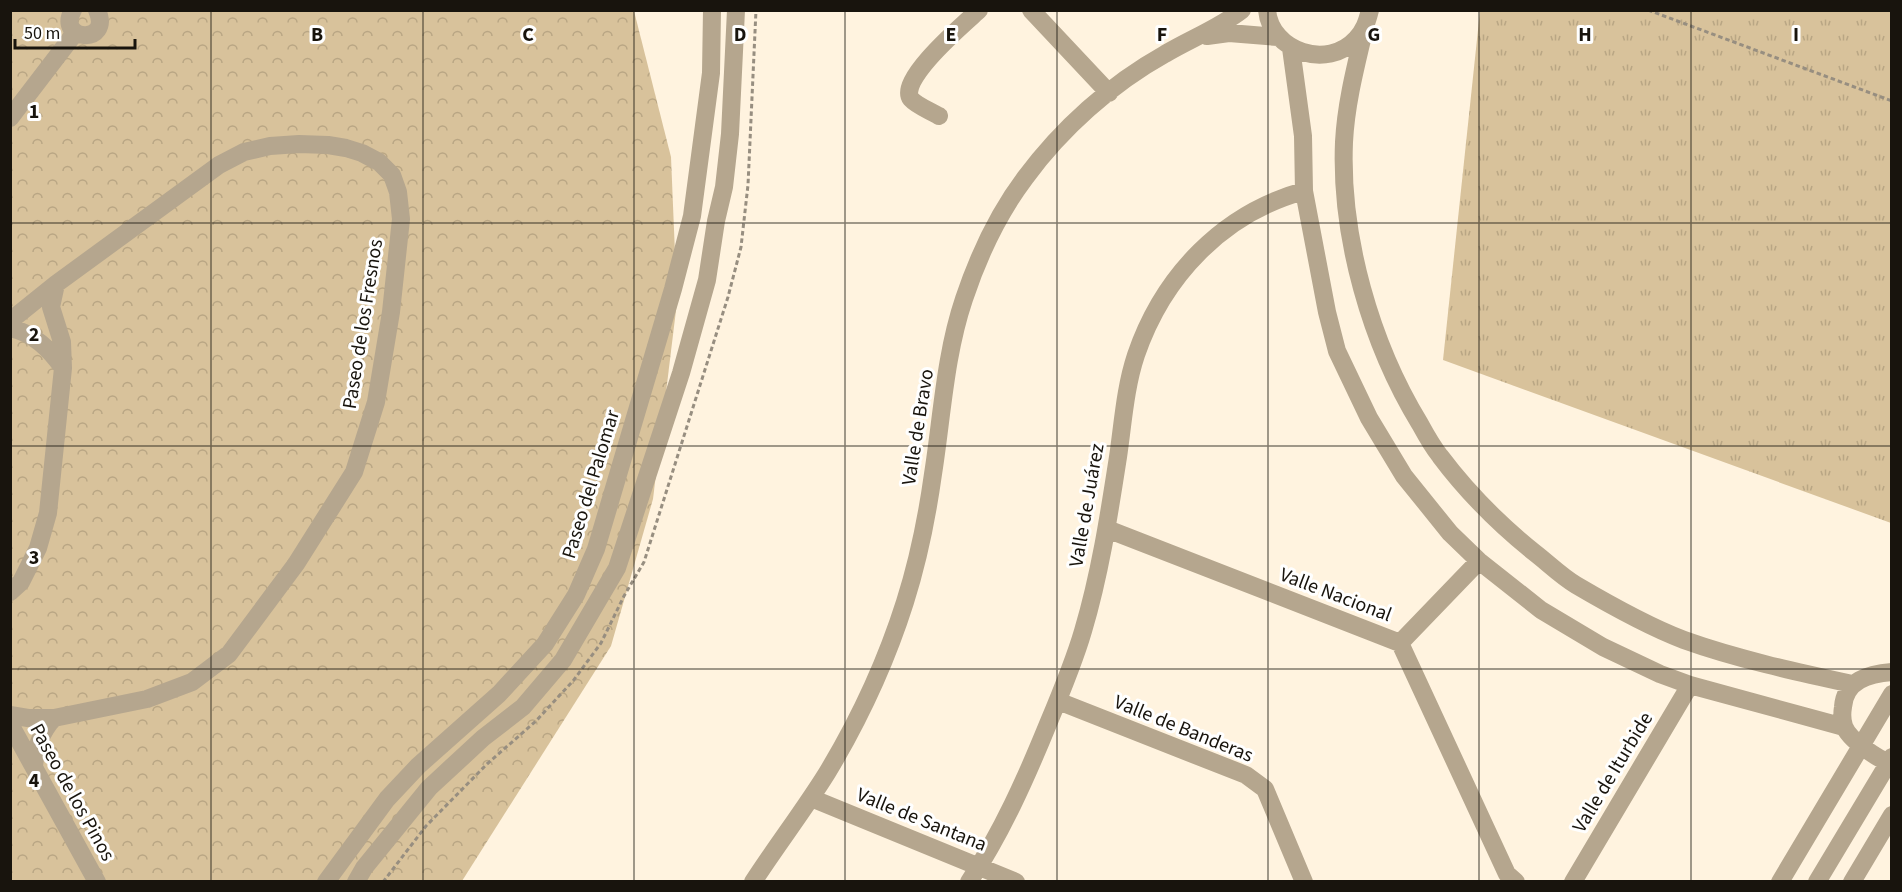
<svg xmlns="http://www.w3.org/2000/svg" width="1902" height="892" font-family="'Source Sans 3',sans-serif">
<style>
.grass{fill:url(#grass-tufts)}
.forest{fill:url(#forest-crowns)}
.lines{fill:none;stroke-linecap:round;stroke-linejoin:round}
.path{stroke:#978e80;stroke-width:3;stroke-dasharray:4.5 3;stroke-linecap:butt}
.minor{stroke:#b5a68e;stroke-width:18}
.grid{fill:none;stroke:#18140d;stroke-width:1.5;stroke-opacity:0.55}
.labels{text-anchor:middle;stroke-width:6;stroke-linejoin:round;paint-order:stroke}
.street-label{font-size:20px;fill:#18140d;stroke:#fff}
.grid-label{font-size:20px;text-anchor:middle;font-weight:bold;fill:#18140d;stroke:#fff;stroke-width:6;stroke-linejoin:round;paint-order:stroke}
</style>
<defs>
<pattern id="grass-tufts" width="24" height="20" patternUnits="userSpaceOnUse" patternTransform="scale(1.5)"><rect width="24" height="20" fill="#d8c29b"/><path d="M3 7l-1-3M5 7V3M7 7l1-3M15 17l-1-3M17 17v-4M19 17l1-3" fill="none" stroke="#b9a684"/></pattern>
<pattern id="forest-crowns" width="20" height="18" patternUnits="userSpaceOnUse" patternTransform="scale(1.5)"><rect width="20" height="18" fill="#d8c29b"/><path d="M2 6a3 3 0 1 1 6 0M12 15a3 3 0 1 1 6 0" fill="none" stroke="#b9a684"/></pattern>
</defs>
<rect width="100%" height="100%" fill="#fff3df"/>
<path class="grass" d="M1480 11H1891V523L1443 360Z"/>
<path class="forest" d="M10 11H634L671 157 677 302 653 499 611 646 462 881H11Z"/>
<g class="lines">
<path class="path" d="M1648 10 1892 101
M383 882 426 826 487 764 536 721 573 681 601 643 624 596 644 562 728 297 741 247 748 185 756 10"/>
<path class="minor" d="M73 10C55 41 113 46 97 10
M1031 10 1109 93
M1267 10C1271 52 1328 70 1356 39 1364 31 1367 22 1370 10
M1365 27C1356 65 1346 103 1344 142 1340 237 1371 344 1420 424 1426 435 1432 446 1440 456 1467 492 1500 525 1535 553 1548 563 1561 576 1576 585 1610 605 1647 626 1684 640 1737 659 1797 672 1852 684
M1207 36 1229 33 1278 37
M1291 48 1303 136 1304 191 1327 312 1337 351 1369 418 1404 476 1450 533 1479 561 1541 610 1603 647 1660 674 1690 685 1844 727
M939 116C931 111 917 106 911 99 897 80 965 23 979 10
M10 118 75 33
M10 321 56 284 219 165 244 152 270 146 299 144 328 145 346 148 362 153 379 162 392 175 398 192 401 219 391 312 376 402 354 472 296 564 229 654 192 682 147 699 54 718H28L10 715
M10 328C34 333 50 350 63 368
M1107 529 1400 643 1507 874 1516 882
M10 592 21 582 38 548 48 513 63 368 62 342 51 307 56 284
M1400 643 1479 561
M1892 672C1869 674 1845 680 1843 707 1842 713 1842 720 1844 726 1849 740 1878 759 1892 764
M1058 701 1246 775 1265 789 1304 882
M10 724 97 882
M34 766C36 747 41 732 54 718
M811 798 1016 882
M326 882 387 799 418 766 499 694 545 644 576 595 596 549 673 289 692 216 711 73 712 10
M356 882 364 868 429 788 483 738 523 707 563 660 617 568 681 373 707 280 716 221 724 187 730 134 736 10
M753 882C777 845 804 810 827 773 859 720 886 662 905 602 918 561 927 517 933 474 942 417 945 355 964 299 978 257 998 214 1025 178 1061 129 1111 84 1165 54 1190 39 1219 28 1242 10
M969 882C1002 832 1026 778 1048 724 1061 693 1074 662 1083 631 1100 574 1109 515 1118 457 1123 423 1125 388 1136 355 1163 276 1223 213 1304 191
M1573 882 1690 685
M1780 882 1892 694
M1817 882 1892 757
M1852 882 1892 815"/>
</g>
<path class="grid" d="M211 10V882M423 10V882M634 10V882M845 10V882M1057 10V882M1268 10V882M1479 10V882M1691 10V882M10 223H1892M10 446H1892M10 669H1892"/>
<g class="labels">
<g class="street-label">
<text transform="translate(362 324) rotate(-81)" y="7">Paseo de los Fresnos</text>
<text transform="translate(917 427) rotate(-81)" y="7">Valle de Bravo</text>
<text transform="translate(590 484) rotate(-73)" y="7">Paseo del Palomar</text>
<text transform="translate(1086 505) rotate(-80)" y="7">Valle de Juárez</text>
<text transform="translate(1336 594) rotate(21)" y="7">Valle Nacional</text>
<text transform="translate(1184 728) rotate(22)" y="7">Valle de Banderas</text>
<text transform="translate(1612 772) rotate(-59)" y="7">Valle de Iturbide</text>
<text transform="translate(73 792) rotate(61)" y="7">Paseo de los Pinos</text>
<text transform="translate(922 819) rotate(22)" y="7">Valle de Santana</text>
</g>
</g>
<g class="grid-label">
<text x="317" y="41">B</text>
<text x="528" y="41">C</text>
<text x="740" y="41">D</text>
<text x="951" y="41">E</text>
<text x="1162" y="41">F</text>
<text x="1374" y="41">G</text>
<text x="1585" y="41">H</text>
<text x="1796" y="41">I</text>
<text x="34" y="118">1</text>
<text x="34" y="341">2</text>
<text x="34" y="564">3</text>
<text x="34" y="787">4</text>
</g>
<rect width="1902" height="892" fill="none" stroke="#18140d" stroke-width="24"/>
<path d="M15 39v9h120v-9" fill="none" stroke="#18140d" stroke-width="3"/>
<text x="24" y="39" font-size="18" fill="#18140d" stroke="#ffffff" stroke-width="4.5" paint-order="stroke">50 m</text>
</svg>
